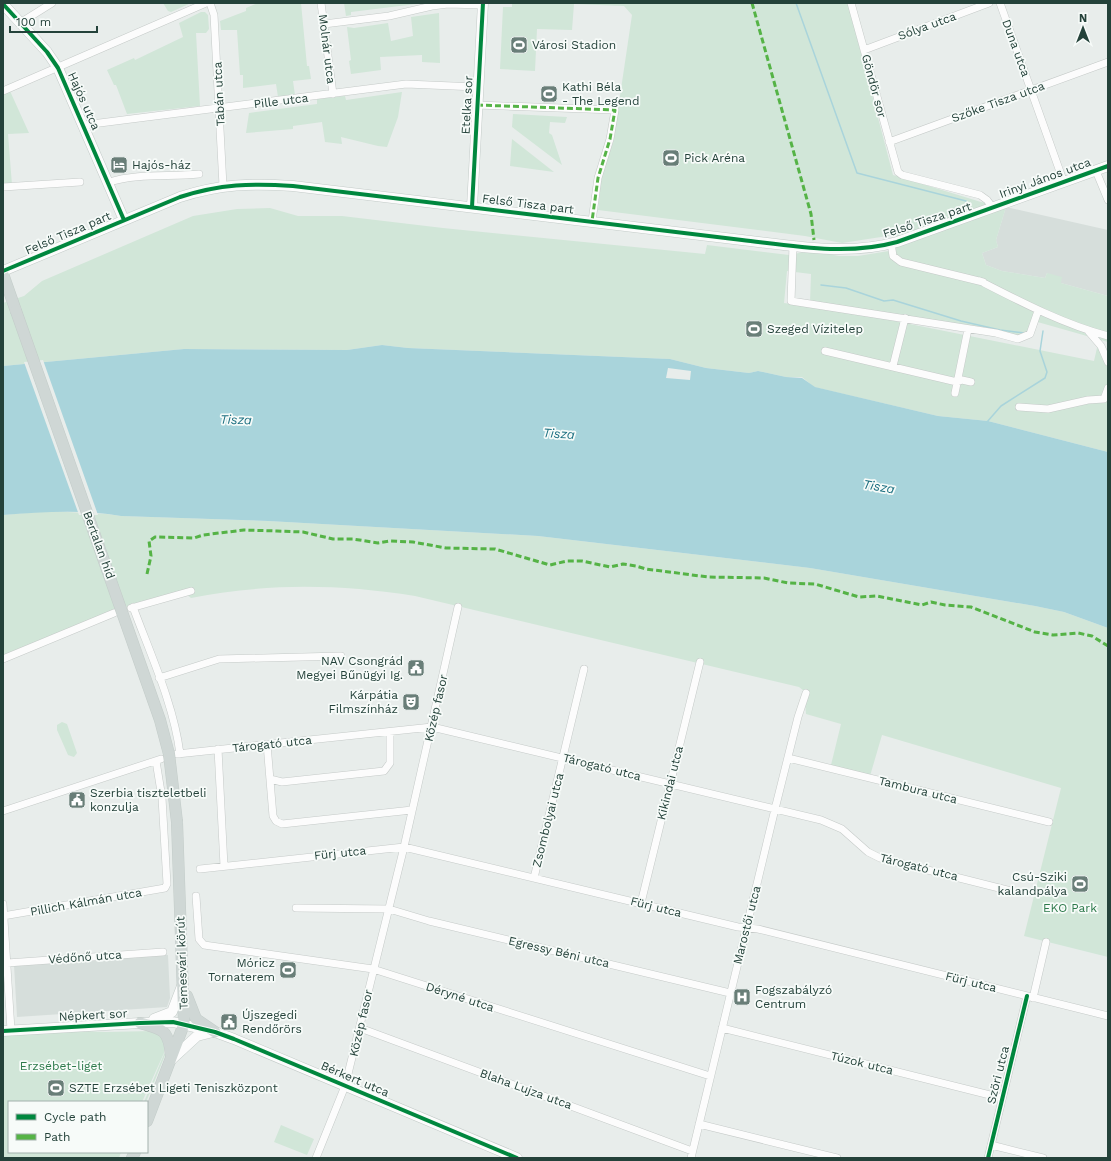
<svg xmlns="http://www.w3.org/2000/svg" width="1111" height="1161" font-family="'Work Sans',sans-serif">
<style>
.built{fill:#d6dedb}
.green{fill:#d1e6d8}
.water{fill:#a9d4db}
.pier{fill:#e8edeb}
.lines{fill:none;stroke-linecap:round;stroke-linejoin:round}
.stream{stroke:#a9d4db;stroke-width:1.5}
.street-casing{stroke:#c5cac8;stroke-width:8}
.secondary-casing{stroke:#c3cbc8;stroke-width:11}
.primary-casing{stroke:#c3ccc9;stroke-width:12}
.street{stroke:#fcfcfc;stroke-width:7}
.secondary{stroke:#fcfcfc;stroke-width:10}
.primary{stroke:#cfd7d5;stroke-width:11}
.primary-bridge-casing{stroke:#c3ccc9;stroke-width:12;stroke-linecap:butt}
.primary-bridge{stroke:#cfd7d5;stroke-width:11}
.quiet{stroke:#55b346;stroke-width:3;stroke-dasharray:6 3;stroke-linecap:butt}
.cycleway-casing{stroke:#f7fbf9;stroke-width:6}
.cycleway{stroke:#00873e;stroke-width:4}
.labels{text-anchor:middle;stroke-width:3.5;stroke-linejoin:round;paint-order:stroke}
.street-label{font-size:12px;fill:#24423a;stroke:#f7fbf9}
.poi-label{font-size:12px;fill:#24423a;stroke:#f7fbf9;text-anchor:start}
.park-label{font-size:12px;fill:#2d7a4b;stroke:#f7fbf9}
.water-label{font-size:13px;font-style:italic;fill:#1c6f80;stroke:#f7fbf9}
</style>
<rect width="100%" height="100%" fill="#e8edeb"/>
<path class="built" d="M1006 207 1108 230V296L1061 283 1047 273 1045 278 1002 271 986 265 982 253 998 247 996 240Z
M168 955 170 998 167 1007 17 1017 14 965Z"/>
<path class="green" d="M163 3H191L171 12 168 11Z
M258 3H301L307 66H309L311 79 293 81 295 95 278 97 276 84 243 88V75H240L237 30H221L220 21 246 11V8Z
M344 3H424L351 12V15L346 16Z
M512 3H848L893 175 981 202 1006 207 996 240 998 247 982 253 986 265 1002 271 1045 278 1047 273 1062 277 1061 283 1108 296V342L1034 321 1029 333 1020 337 810 303 811 274 787 271 784 303 855 313 1094 361 1097 348 1108 351V452L988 421 938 416 814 387 802 377H786L758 371 749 373 706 368 670 359 408 348 382 345 347 350 184 349 3 366V303L24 296 42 281 193 216 237 209 270 208 298 216H342L443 228 705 254 707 245 789 255 804 252 829 254 839 256H858L895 250 894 235 842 243 805 236 598 210 602 174 613 143 632 15 624 6 574 4 572 30 537 29 535 71 500 69 503 7H512Z
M201 12H205L208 15 209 29 206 33H196L200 106 127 114 116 85H114L107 70 134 58 135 60 183 37 179 23Z
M439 13 440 63 422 62V55L380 57 381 70 351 74 349 61 351 60 347 27 354 28 388 23 391 41 413 36 411 17Z
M10 91 29 133 8 134 12 185H3V94Z
M402 92 398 117 387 147 378 146 341 137 342 144 325 142 322 122 293 126V129L246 133 249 113 317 104V99L345 96 346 100Z
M513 114 567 117 565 123 550 122 549 133 552 135 562 165 512 127Z
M512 139 554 172 510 166Z
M47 511 107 514 121 516 268 521 538 536 810 568 1035 606 1064 612 1108 628V957L1024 936 1061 788 882 735 870 776 831 765 841 724 806 714 804 691 799 687 415 596C338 584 267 583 191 598L182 591 108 612 3 656V515Z
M62 722 67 724 77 753 74 757 68 755 57 730V725Z
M57 1030 106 1032 153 1031 160 1034 164 1040V1053L142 1102H9V1152H121L119 1158H3V1033Z
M166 1053 146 1102H144L164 1054Z
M281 1125 314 1139 307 1155 274 1142Z"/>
<path class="water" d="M382 345 408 348 670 359 706 368 749 373 758 371 786 377 802 378 815 387 938 416 988 421 1108 452V628L1064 612 1035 606 810 568 538 536 268 521 121 516C82 509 42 512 3 515V366L184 349 347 350Z"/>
<path class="pier" d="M43 360 98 515H79L24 362Z
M668 368 691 371 690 380 666 378Z"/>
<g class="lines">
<path class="stream" d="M796 3 857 173 966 201
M821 285 846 288 884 301 893 300 961 321 1000 330 1025 333
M987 422 1001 406 1045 378 1047 372 1040 351 1043 331"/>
<defs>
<path id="street" d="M210 3 214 15 223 186
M321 3 333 94
M851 3 898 172 902 175 980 195 987 200 993 208
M1000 3 1064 183
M20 23 52 3
M324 24 389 16 432 6 448 4 483 5
M864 50 989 3
M3 91 206 3
M477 105 615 110 610 139 598 178 592 221
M84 125 406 84 477 87
M889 142 1108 62
M1096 171 1108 200
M109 182C138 173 169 177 199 174
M3 187 80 182
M891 243 893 256 901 262 983 282
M793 246 791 301 996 333 1018 339 1030 334 1038 311
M980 281C1021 302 1063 324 1108 336
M1089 332 1101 346 1108 362
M825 351 957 382 962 380 971 382
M893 366 905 318
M955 393 968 329
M1019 407 1048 409 1088 400 1104 399 1108 388
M133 607C150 653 174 705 180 754
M131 608 191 591
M3 659 114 613
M159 678 219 659 341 656
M267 744 273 816 276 821 282 824 412 810
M218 749 224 866
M177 754 432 727 821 820 842 829 868 852 880 858 1011 891
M788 758 1049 822
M270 779 282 782 384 771 390 763V732
M3 811 161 759
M200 869 404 847 738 927 758 929 1108 1016
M534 878 584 669
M196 896 199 939 204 945 373 969 710 1076
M641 903 700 662
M3 904 11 1030
M296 908 389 909 429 921 730 993
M3 916 165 888 167 884 162 798 156 761
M7 963 163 952
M1033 998 1046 942
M360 1028 692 1151
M722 1028 1002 1098
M699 1124 837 1158
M991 1145 1043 1158
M316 1158 345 1086 404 847 458 607
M691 1158 775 809 798 717 806 693
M988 1158 1027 996"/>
<path id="secondary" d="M3 4 47 52 58 68 124 220
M472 207 483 3
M3 271 180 197C220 184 252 183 293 186L742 240C793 246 847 256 897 242L1108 166
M154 1019 172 1012 182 986
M3 1031 140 1023 173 1022 215 1032 234 1039 517 1158
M171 1060 197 1036 213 1032"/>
<path id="primary" d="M3 274 16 311
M187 996 196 1019 215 1032
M140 1023C163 1029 169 1030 171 1056
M147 1121 184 1024 177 822
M132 1158 135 1152"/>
</defs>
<use href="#street" class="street-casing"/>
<use href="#secondary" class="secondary-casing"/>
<use href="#primary" class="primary-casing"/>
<use href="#street" class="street"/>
<use href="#secondary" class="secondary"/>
<use href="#primary" class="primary"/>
<defs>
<path id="primary-bridge" d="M16 311 160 720 169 754 177 822"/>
</defs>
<use href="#primary-bridge" class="primary-bridge-casing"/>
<use href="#primary-bridge" class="primary-bridge"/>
<path class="quiet" d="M752 3 811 214 814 240
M477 105 615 110 610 139 598 178 592 221
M147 574 151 556 149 541 155 537 194 538 203 535 244 530 277 531 303 532 333 539H353L378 543 390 541 413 542 446 548 495 549 550 565 567 561H582L610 567 623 564 636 566 646 569 708 577 764 578 788 583 815 584 859 597 877 596 922 605 931 602 945 605 971 607 1035 632 1053 635 1078 633 1092 636 1108 646"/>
<defs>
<path id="cycleway" d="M3 4 47 52 58 68 124 220
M472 207 483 3
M3 271 180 197C220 184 252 183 293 186L742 240C793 246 847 256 897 242L1108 166
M3 1031 140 1023 173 1022 215 1032 234 1039 517 1158
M988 1158 1027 996"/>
</defs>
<use href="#cycleway" class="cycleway-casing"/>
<use href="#cycleway" class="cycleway"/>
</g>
<defs>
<symbol id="stadium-square" viewBox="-11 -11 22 22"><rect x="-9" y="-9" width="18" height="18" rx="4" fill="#697e78" stroke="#f7fbf9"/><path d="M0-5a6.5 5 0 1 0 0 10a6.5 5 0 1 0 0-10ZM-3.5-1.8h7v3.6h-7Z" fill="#fff"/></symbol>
<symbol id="hotel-square" viewBox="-11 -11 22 22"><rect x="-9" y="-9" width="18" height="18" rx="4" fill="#697e78" stroke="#f7fbf9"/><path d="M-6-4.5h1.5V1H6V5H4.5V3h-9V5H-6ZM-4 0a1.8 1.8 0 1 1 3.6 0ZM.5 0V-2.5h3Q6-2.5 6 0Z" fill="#fff"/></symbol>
<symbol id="civic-square" viewBox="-11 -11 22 22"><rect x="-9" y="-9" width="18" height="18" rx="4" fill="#697e78" stroke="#f7fbf9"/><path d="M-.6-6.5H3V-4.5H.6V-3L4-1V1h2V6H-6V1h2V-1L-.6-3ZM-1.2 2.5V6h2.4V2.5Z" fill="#fff"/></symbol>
<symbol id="theatre-square" viewBox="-11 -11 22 22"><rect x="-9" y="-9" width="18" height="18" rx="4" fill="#697e78" stroke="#f7fbf9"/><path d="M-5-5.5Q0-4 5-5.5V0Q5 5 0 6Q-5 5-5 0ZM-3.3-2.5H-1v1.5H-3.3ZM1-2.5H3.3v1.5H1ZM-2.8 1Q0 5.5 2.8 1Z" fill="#fff"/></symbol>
<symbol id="hospital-square" viewBox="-11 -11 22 22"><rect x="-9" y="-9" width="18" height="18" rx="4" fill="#697e78" stroke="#f7fbf9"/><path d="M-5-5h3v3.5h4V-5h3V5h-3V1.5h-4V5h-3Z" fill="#fff"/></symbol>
</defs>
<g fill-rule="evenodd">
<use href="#stadium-square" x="509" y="35" width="20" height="20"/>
<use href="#stadium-square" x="539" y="84" width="20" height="20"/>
<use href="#stadium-square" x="661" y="148" width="20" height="20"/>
<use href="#hotel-square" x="109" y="155" width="20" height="20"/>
<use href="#stadium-square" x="744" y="319" width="20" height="20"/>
<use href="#civic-square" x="406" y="658" width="20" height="20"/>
<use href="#theatre-square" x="401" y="692" width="20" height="20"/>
<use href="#civic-square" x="67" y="790" width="20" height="20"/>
<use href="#stadium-square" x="1070" y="874" width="20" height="20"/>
<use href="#stadium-square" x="278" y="960" width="20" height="20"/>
<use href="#hospital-square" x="732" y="987" width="20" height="20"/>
<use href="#civic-square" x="219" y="1012" width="20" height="20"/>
<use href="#stadium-square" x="46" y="1078" width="20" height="20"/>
</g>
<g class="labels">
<g class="street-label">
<text transform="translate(927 26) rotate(-20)" y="4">Sólya utca</text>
<text transform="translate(1016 48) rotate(70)" y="4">Duna utca</text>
<text transform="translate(327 49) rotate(83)" y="4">Molnár utca</text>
<text transform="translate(874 86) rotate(75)" y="4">Göndör sor</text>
<text transform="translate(219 94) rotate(-93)" y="4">Tabán utca</text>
<text transform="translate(84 101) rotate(66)" y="4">Hajós utca</text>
<text transform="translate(281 101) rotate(-7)" y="4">Pille utca</text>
<text transform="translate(998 102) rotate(-20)" y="4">Szőke Tisza utca</text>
<text transform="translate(467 105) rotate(-87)" y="4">Etelka sor</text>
<text transform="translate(1045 178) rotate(-20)" y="4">Irinyi János utca</text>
<text transform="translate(528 204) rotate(7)" y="4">Felső Tisza part</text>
<text transform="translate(927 220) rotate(-18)" y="4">Felső Tisza part</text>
<text transform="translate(68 233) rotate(-23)" y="4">Felső Tisza part</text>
<text transform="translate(99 545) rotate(70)" y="4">Bertalan híd</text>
<text transform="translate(436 708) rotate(-77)" y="4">Közép fasor</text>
<text transform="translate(272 744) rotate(-6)" y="4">Tárogató utca</text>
<text transform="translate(602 767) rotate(14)" y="4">Tárogató utca</text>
<text transform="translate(670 783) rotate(-76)" y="4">Kikindai utca</text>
<text transform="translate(918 790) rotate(14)" y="4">Tambura utca</text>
<text transform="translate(548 820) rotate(-76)" y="4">Zsombolyai utca</text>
<text transform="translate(340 853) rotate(-6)" y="4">Fürj utca</text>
<text transform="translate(919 867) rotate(14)" y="4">Tárogató utca</text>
<text transform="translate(86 902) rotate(-10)" y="4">Pillich Kálmán utca</text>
<text transform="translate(656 907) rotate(14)" y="4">Fürj utca</text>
<text transform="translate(747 925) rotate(-76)" y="4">Marostői utca</text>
<text transform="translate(559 952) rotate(13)" y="4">Egressy Béni utca</text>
<text transform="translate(85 957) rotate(-4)" y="4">Védőnő utca</text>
<text transform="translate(182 963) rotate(-92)" y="4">Temesvári körút</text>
<text transform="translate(971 982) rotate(14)" y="4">Fürj utca</text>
<text transform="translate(460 997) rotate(18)" y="4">Déryné utca</text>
<text transform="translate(93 1015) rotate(-3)" y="4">Népkert sor</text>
<text transform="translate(361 1023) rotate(-77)" y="4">Közép fasor</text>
<text transform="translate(862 1063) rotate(14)" y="4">Túzok utca</text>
<text transform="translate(998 1075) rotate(-76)" y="4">Szöri utca</text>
<text transform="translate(355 1079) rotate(23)" y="4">Bérkert utca</text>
<text transform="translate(526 1089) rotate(20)" y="4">Blaha Lujza utca</text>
</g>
<g class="poi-label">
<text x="532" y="49">Városi Stadion</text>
<text x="562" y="91">Kathi Béla<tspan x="562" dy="14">- The Legend</tspan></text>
<text x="684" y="162">Pick Aréna</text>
<text x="132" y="169">Hajós-ház</text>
<text x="767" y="333">Szeged Vízitelep</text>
<text x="403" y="665" text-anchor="end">NAV Csongrád<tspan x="403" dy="14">Megyei Bűnügyi Ig.</tspan></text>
<text x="398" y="699" text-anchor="end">Kárpátia<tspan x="398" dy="14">Filmszínház</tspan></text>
<text x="90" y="797">Szerbia tiszteletbeli<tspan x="90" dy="14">konzulja</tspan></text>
<text x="1067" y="881" text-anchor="end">Csú-Sziki<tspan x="1067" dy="14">kalandpálya</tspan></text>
<text x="275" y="967" text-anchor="end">Móricz<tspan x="275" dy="14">Tornaterem</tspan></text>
<text x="755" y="994">Fogszabályzó<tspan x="755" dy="14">Centrum</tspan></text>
<text x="242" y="1019">Újszegedi<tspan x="242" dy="14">Rendőrörs</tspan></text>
<text x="69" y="1092">SZTE Erzsébet Ligeti Teniszközpont</text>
</g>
<g class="park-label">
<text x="1070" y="912">EKO Park</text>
<text x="61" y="1070">Erzsébet-liget</text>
</g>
<g class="water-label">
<text transform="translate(236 419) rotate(1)" y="5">Tisza</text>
<text transform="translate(559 433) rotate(4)" y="5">Tisza</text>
<text transform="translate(879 486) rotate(10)" y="5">Tisza</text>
</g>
</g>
<rect width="1111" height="1161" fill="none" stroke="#24423a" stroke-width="8"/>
<rect x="8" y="1101" width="140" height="52" fill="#f7fbf9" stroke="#a3b1ad"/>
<rect x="16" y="1114" width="20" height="6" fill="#00873e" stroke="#a3b1ad"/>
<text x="44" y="1121" font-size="12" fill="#24423a">Cycle path</text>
<rect x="16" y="1134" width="20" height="6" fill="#55b346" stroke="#a3b1ad"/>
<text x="44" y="1141" font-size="12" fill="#24423a">Path</text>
<g transform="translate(1083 28)" stroke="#f7fbf9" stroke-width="3" paint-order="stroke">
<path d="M0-3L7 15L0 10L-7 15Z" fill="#24423a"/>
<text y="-6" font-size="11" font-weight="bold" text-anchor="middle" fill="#24423a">N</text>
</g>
<path d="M10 26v6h87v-6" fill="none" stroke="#24423a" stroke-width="2"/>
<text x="16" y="26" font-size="12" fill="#24423a" stroke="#f7fbf9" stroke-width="3" paint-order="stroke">100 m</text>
</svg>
